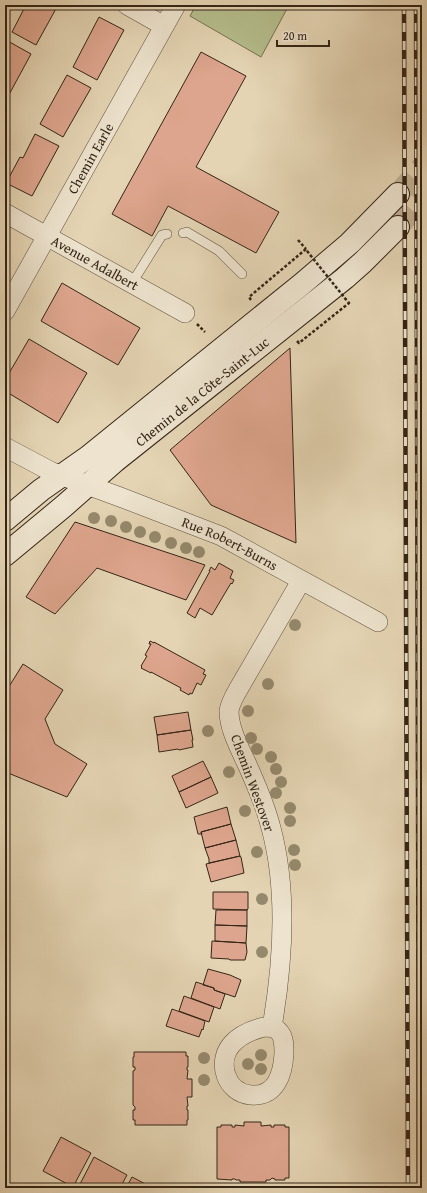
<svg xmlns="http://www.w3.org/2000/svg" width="427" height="1193" font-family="'Gentium Book Plus',serif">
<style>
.green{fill:#b5bd8c;stroke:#747151}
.building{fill:#dda58d;stroke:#342516}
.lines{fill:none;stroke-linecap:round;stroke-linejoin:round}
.secondary-tunnel{stroke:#c1b194;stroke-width:22;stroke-dasharray:22 11;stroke-linecap:butt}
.lane-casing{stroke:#60513d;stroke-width:10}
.street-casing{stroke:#60513d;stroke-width:20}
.secondary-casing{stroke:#342516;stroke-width:24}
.path{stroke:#342516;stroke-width:2.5;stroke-dasharray:3 2;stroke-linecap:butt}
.lane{stroke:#ede3ce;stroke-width:9}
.street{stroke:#ede3ce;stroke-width:19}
.secondary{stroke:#ede3ce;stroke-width:22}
.rail-casing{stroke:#342516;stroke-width:4.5}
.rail{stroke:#ede3ce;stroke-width:3;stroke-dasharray:9;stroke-linecap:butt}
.path-bridge{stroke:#342516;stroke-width:2.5;stroke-dasharray:3 2;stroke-linecap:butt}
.tree{fill:#95896d}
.labels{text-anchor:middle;stroke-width:4;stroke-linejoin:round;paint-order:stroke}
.street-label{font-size:14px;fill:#342516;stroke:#ede3ce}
</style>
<rect width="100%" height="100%" fill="#e4d4b3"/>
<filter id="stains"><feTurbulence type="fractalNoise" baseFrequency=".005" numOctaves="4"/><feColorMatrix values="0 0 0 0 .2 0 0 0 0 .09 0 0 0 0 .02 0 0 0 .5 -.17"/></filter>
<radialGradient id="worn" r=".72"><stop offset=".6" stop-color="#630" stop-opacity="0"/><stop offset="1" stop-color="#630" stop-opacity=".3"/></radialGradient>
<path class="green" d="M196 5H289L261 57 190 16Z"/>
<path class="building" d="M26 5H58L36 45 12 32Z
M99 17 124 30 97 80 73 67Z
M6 40 31 54 5 102V43Z
M201 52 246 76 196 167 279 212 256 253 168 206 152 236 112 214Z
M67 75 91 88 63 137 40 124Z
M35 134 59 146 32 196 6 183 20 157 23 158Z
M62 283 140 328 118 365 41 321Z
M29 339 87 373 58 423 5 391V380Z
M290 348 296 543 211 505 170 450Z
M75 522 205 565 186 600 97 568 55 614 26 597Z
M219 563 233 571 230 578 234 580 232 584 231 583 212 615 200 608 195 618 187 613 210 571H209L211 567 215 570Z
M150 641 154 643V642L205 670 203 674 206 675 201 685 197 683 192 694 190 693 189 695 180 690 181 688 151 672V673L141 668 142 667 141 666 147 656 145 655 151 644H149Z
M23 664 63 690 45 719 55 744 87 764 67 797 8 773 5 765V693Z
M188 712 191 730 157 735 154 717Z
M191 730 193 740H192L193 747 179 750 178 749 159 752 157 735Z
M203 761 211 777 179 792 172 776Z
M211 777 218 793 186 808 179 792Z
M227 807 231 824 201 832 202 834H198L194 817Z
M231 824 236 840 205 848 201 832Z
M236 840 240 856 209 863V859L205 848Z
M240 856 241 857 244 873 211 882 206 864Z
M213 892H248V909L247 910 213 909Z
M216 910H247V926L215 925Z
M215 925 247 926 246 943 215 941Z
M212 941 246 943 247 952 245 960H230L229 959 211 958Z
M208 969 230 975 241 980 235 997 214 990V988L203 985Z
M196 982 214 988V990L225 994 220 1009 191 998Z
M184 996 214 1007 209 1022 179 1011Z
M172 1009 205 1021 203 1030 202 1029 199 1037 166 1026Z
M134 1052H186V1056H188V1067H187V1070H188L187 1079H192V1097H187L188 1106H187V1110H188V1120H187V1125H135V1120H133V1110H135V1107L133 1105V1071L135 1070V1067H133V1057H134Z
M244 1122H261V1126L271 1125V1127H274V1125H285V1127H289V1178H285V1180H275V1179L272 1178 270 1180H266V1182H240V1180H236L235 1179H232V1180L217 1179V1127H221V1125H232V1127H235V1125L244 1126Z
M61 1137 91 1153 73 1187 43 1171Z
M94 1157 127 1175 120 1188H84L79 1186Z
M132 1177 153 1188H126Z"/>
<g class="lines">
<path class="secondary-tunnel" d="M398 194 422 167
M398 227 422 199"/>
<defs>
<path id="lane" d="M183 233 187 232 219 251 242 274
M132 283 162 235 167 234"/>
<g id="street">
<path d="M127 5 164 26"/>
<path id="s1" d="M5 213 185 313"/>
<path id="s2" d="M5 311 176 5"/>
<path id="s3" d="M5 447 52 472 120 497 221 536 378 622"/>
<path d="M264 1027C270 1027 276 1027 280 1033 284 1038 284 1046 284 1053 283 1074 276 1097 251 1095 226 1093 216 1062 232 1044 240 1035 252 1030 264 1027Z"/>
<path d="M272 1027C283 963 288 891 271 828 266 808 258 789 250 771 242 752 229 731 229 711 230 703 235 695 239 688L301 581"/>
</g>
<g id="secondary">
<path d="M5 520 41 490 88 457 302 284 350 243 398 194"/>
<path id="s4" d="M5 555 64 506 115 461 345 278 363 262 398 227"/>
</g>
</defs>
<use href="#lane" class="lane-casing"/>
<use href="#street" class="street-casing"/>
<use href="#secondary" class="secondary-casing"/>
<path class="path" d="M298 240 306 249
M251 300 249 297 306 249 307 251
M197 324 205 332
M297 341 299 343 349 303 348 302"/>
<use href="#lane" class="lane"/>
<use href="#street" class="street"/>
<use href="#secondary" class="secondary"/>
<defs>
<path id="rail" d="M404 5 408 1188
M416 5 419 1188"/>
</defs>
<use href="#rail" class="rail-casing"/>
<use href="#rail" class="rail"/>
<path class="path-bridge" d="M307 251 348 302"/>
</g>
<g class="tree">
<circle cx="94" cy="518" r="6"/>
<circle cx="111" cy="521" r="6"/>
<circle cx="126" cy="527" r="6"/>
<circle cx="140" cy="532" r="6"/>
<circle cx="155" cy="537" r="6"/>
<circle cx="171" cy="543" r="6"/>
<circle cx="186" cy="548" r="6"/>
<circle cx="199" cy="552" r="6"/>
<circle cx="295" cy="625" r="6"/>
<circle cx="268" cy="684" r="6"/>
<circle cx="248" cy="711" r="6"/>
<circle cx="208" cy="731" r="6"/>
<circle cx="251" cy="738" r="6"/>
<circle cx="257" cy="749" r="6"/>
<circle cx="271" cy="757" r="6"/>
<circle cx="276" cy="769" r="6"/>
<circle cx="229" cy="772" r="6"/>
<circle cx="281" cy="782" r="6"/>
<circle cx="276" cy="793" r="6"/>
<circle cx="290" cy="808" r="6"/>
<circle cx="245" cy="811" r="6"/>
<circle cx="290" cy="821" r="6"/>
<circle cx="294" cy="850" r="6"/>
<circle cx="257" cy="852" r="6"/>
<circle cx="295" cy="865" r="6"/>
<circle cx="262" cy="899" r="6"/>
<circle cx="262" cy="952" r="6"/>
<circle cx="261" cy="1055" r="6"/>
<circle cx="204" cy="1058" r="6"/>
<circle cx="248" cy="1064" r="6"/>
<circle cx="261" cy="1069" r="6"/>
<circle cx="204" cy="1080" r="6"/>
</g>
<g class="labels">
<g class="street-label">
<text dy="5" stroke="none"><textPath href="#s2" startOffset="175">Chemin Earle</textPath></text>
<text dy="5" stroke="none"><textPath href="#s1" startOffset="103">Avenue Adalbert</textPath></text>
<text dy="5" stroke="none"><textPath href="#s4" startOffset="256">Chemin de la Côte-Saint-Luc</textPath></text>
<text dy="5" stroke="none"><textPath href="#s3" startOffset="245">Rue Robert-Burns</textPath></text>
<text transform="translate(253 783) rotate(70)" y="5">Chemin Westover</text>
</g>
</g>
<rect width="427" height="1193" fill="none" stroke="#e4d4b3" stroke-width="20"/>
<rect x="6" y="6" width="415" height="1181" fill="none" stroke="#342516" stroke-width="2"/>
<rect x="10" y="10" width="407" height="1173" fill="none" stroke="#342516"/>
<path d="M277 40v6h52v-6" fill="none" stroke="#342516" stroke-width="2"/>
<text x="283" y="40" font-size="12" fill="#342516" stroke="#ede3ce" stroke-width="3" paint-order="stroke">20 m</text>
<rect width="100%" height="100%" filter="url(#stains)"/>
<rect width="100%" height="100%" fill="url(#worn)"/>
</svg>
